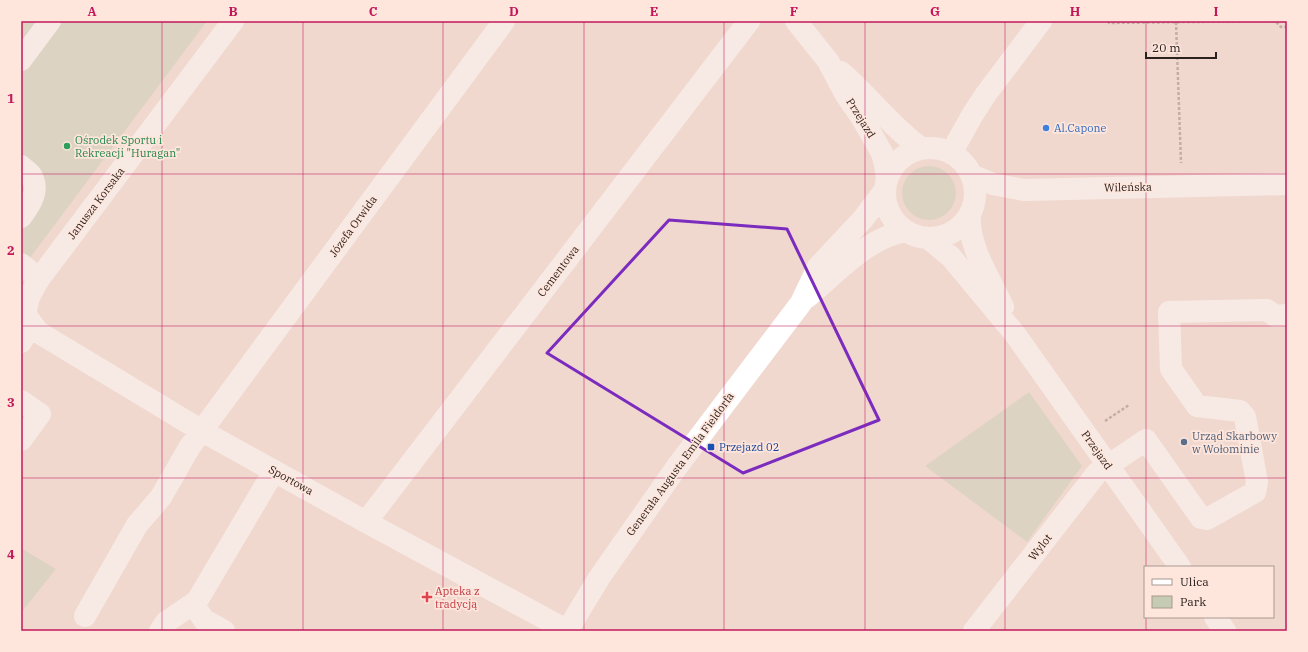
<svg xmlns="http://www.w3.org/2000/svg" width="1308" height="652" font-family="'IBM Plex Serif',serif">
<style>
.green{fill:#c6ccb3}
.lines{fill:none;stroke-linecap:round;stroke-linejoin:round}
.path{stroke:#8b7a74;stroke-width:2.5;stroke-dasharray:3 2;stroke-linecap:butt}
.minor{stroke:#fff;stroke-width:22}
.marked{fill:none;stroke:#7b2cbf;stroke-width:3;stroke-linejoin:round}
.grid{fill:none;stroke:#c2185b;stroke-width:1;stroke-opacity:0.55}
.shop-dot{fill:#3f7fe0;stroke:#fee6dc;stroke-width:1.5}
.leisure-dot{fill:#2e9e5b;stroke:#fee6dc;stroke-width:1.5}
.service-dot{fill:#5c6f8a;stroke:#fee6dc;stroke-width:1.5}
.transit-dot{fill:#1a4fb4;stroke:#fee6dc;stroke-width:1.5}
.health-dot{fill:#e0444e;stroke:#fee6dc;stroke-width:1.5}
.labels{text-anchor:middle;stroke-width:3.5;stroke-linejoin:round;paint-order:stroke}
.street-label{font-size:11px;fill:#2b221f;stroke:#fee6dc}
.shop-label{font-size:11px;fill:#366cbe;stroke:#fee6dc;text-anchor:start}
.leisure-label{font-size:11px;fill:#27864d;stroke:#fee6dc;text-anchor:start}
.service-label{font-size:11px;fill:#4e5e75;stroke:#fee6dc;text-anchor:start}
.transit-label{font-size:11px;fill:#164399;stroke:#fee6dc;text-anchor:start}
.health-label{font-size:11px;fill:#be3a42;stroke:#fee6dc;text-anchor:start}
.neatline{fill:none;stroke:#c2185b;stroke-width:1.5}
.grid-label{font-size:13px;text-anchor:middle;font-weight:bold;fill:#c2185b}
</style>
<rect width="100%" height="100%" fill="#f1d8cf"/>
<path class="green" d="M21 21H207L21 270Z
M902 193a27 27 0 1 1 54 0a27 27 0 1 1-54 0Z
M1029 392 1082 466 1027 542 925 466Z
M21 548 56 569 21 613Z"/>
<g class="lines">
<path class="path" d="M1108 21 1109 23 1275 21 1281 27H1287
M1176 22 1181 163
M1287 27V37
M1105 421 1129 405"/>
<path class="minor" d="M233 21 39 279 29 297 25 314 38 332 202 431 366 522 568 631
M796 21 828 61 846 95 862 118 882 153 885 164 887 179
M21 60 50 21
M841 72C869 96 891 127 921 148
M885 193a45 45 0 1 1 90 0a45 45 0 1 1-90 0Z
M951 153 973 114 986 94 1041 21
M21 166C24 169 29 172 31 175 40 190 31 204 21 217
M971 175 993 184 1024 190 1287 184
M970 213C967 246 990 278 1003 307
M928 238 951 257 1015 334 1180 567
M21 264 39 279
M806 298C836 274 866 238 906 231
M21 342 32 324
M21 401 40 414 21 440
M366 522 749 21
M193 604 204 620 224 631
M85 616 137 525 161 497 189 448 504 21
M1215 617 1225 631
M160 631 166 622 197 601 274 471
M567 631 599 578 676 468 801 303 818 267 863 219 885 190
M974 631 1097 473 1146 440 1201 518 1207 519 1255 492 1257 482 1245 417 1240 411 1197 406 1171 369 1169 312 1267 310 1275 316 1287 315"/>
</g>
<path d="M0 0H1308V652H0ZM669 220 787 229 879 420 743 473 547 353Z" fill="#f1d8cf" fill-opacity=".55" fill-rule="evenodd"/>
<path class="marked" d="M669 220 787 229 879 420 743 473 547 353Z"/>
<path class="grid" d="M162 21V631M303 21V631M443 21V631M584 21V631M724 21V631M865 21V631M1005 21V631M1146 21V567M21 174H1287M21 326H1287M21 478H1287M1146 617V631"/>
<circle class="shop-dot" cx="1046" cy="128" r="4"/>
<circle class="leisure-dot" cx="67" cy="146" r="4"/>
<circle class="service-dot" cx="1184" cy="442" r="4"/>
<rect class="transit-dot" x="707" y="443" width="8" height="8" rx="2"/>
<path class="health-dot" d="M425 591h4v4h4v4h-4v4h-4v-4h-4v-4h4z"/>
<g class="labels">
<g class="street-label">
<text transform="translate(861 118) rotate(58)" y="4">Przejazd</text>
<text transform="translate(1128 187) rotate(-1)" y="4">Wileńska</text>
<text transform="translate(96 203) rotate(-53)" y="4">Janusza Korsaka</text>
<text transform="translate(353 226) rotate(-54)" y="4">Józefa Orwida</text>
<text transform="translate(558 271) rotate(-53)" y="4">Cementowa</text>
<text transform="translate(1097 450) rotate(55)" y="4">Przejazd</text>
<text transform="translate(680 464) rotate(-54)" y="4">Generała Augusta Emila Fieldorfa</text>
<text transform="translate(291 480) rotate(29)" y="4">Sportowa</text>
<text transform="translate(1040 547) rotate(-52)" y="4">Wylot</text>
</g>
<g class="shop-label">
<text x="1054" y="132">Al.Capone</text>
</g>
<g class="leisure-label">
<text x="75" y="144">Ośrodek Sportu i<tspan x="75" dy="13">Rekreacji "Huragan"</tspan></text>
</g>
<g class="service-label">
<text x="1192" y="440">Urząd Skarbowy<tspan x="1192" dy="13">w Wołominie</tspan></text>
</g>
<g class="transit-label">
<text x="719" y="451">Przejazd 02</text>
</g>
<g class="health-label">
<text x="435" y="595">Apteka z<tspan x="435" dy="13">tradycją</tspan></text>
</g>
</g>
<rect width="1308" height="652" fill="none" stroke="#fee6dc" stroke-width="44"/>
<rect x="1144" y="566" width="130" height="52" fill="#fee6dc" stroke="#aa9890"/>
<rect x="1152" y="579" width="20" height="6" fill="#ffffff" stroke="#aa9890"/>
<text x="1180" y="586" font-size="12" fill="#2b221f">Ulica</text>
<rect x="1152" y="596" width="20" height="12" fill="#c6ccb3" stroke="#aa9890"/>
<text x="1180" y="606" font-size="12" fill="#2b221f">Park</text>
<path d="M1146 52v6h70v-6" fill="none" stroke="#2b221f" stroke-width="2"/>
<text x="1152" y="52" font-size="12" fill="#2b221f" stroke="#fee6dc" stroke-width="3" paint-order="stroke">20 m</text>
<rect x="22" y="22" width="1264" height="608" class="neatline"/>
<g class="grid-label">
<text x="92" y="16">A</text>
<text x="233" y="16">B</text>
<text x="373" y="16">C</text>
<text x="514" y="16">D</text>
<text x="654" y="16">E</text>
<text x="794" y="16">F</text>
<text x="935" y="16">G</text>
<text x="1075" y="16">H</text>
<text x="1216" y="16">I</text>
<text x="11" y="103">1</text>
<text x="11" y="255">2</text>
<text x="11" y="407">3</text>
<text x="11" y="559">4</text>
</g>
</svg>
